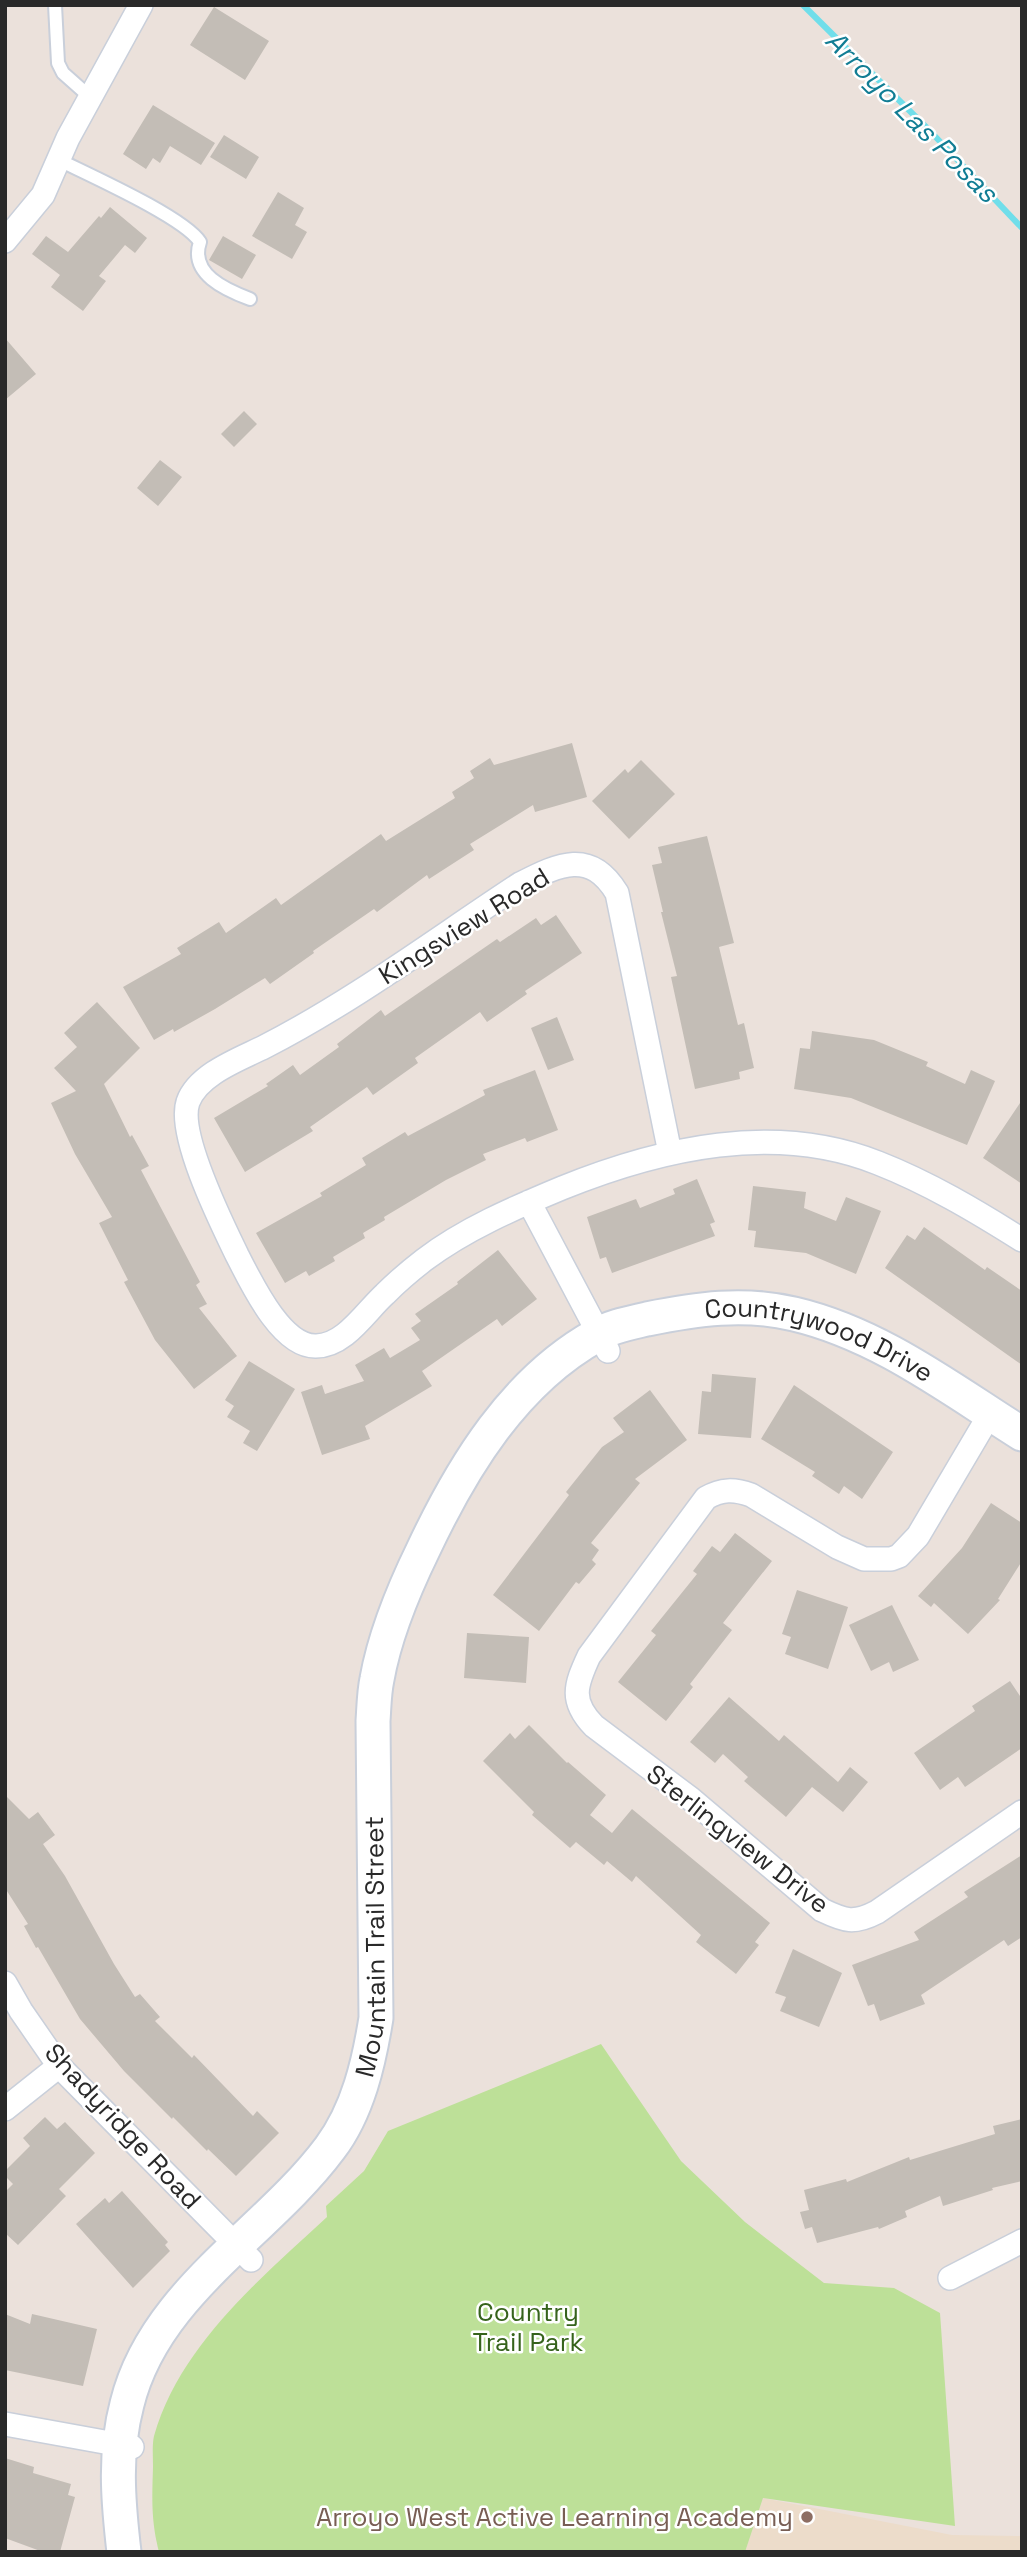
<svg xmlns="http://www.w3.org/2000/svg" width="1027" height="2557" font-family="'Space Grotesk',sans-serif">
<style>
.education{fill:#ecdcca}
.green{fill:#bde098}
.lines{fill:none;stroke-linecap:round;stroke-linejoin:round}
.stream{stroke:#70deea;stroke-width:6}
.building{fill:#c3bdb6}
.lane-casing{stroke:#c9cfda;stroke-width:16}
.street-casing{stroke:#c9cfda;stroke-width:26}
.secondary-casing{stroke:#c9cfda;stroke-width:37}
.lane{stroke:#fff;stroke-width:12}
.street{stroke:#fff;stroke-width:23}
.secondary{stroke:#fff;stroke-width:33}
.education-dot{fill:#8d6e63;stroke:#fff;stroke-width:2.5}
.labels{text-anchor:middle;stroke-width:5;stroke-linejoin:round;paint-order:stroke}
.street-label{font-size:26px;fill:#292929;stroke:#fff}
.park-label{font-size:26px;fill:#36631c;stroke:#fff}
.education-label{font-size:26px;fill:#785e54;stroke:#fff;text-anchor:end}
.water-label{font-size:28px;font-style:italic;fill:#117d94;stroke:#fff}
</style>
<rect width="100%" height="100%" fill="#ebe1db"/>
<path class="education" d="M763 2498 952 2535 1022 2536V2552H745Z"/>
<path class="green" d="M601 2044 681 2161 745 2222 824 2283 894 2288 940 2313 955 2526 763 2498 745 2552H159C151 2521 152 2499 153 2467 153 2457 152 2445 154 2436 180 2345 261 2278 327 2217L326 2206 364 2171 388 2131Z"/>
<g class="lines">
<path class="stream" d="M803 5 930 131 1022 228"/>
</g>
<path class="building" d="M214 7 269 41 245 80 190 45Z
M153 105 215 143 201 165 170 146 160 163 153 158 146 169 123 154Z
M224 135 259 157 246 179 210 157Z
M278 192 304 208 295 225 307 232 292 259 252 236Z
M110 207 147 238 135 253 125 245 99 276 106 281 83 311 51 287 60 275 32 254 46 236 68 252 99 216 101 218Z
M223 236 256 255 242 279 209 260Z
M5 338 36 374 5 400Z
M244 411 257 424 234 447 221 434Z
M160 460 182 477 158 506 137 488Z
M572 743 587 797 535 812 533 805 470 844 474 850 429 879 427 875 377 912 374 909 313 951 314 953 270 984 265 978 215 1009 174 1032 173 1029 154 1040 123 987 181 954 177 948 219 922 226 933 276 898 281 905 381 834 386 841 455 798 452 792 474 778 470 771 490 758 494 765Z
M641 760 675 794 629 839 592 801 625 769 628 773Z
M707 836 734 943 719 947 738 1025 744 1023 754 1068 739 1072 740 1079 695 1089 671 977 677 976 661 912H663L652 865 662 863 658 847Z
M556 915 582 953 525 991 527 994 487 1022 480 1012 415 1058 418 1063 373 1095 367 1087 310 1127 313 1131 245 1172 214 1118 268 1086 266 1084 293 1065 300 1075 339 1047 337 1044 381 1010 385 1016 497 939 500 942 536 918 541 925Z
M97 1002 140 1048 104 1084 130 1137 132 1135 149 1166 141 1170 200 1282 196 1285 207 1304 199 1308 237 1356 194 1389 155 1340 124 1282 128 1280 99 1223 112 1217 75 1154 51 1103 76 1091 54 1068 77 1047 64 1033Z
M557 1017 574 1060 548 1070 531 1028Z
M812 1031 874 1040 928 1062 926 1066 965 1084 971 1070 995 1081 967 1145 851 1098 794 1089 800 1048 810 1049Z
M535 1070 558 1130 527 1142 525 1138 483 1154 486 1160 446 1180 384 1217 385 1220 363 1233 365 1238 333 1257 335 1261 309 1276 306 1271 285 1283 256 1233 322 1196 320 1193 366 1165 362 1158 405 1132 408 1136 485 1095 483 1090Z
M1022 1100V1184L983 1158Z
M697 1179 715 1222 710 1224 715 1236 612 1273 606 1257 600 1259 587 1217 636 1199 640 1208 675 1194 673 1189Z
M753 1186 806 1192 804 1208 836 1221 846 1197 881 1211 856 1274 806 1253 754 1247 756 1231 748 1230Z
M924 1227 985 1270 987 1267 1022 1291V1365L885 1268 907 1235 915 1240Z
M498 1250 537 1299 502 1326 497 1319 422 1371 432 1386 365 1426 370 1439 322 1455 301 1392 322 1385 325 1394 364 1381 355 1365 384 1348 390 1358 420 1340 411 1328 421 1321 415 1314 458 1284 457 1282Z
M249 1361 295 1389 257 1451 243 1443 250 1431 227 1417 234 1406 225 1400Z
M712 1374 756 1378 751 1438 698 1434 702 1391 711 1392Z
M794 1385 893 1452 862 1499 844 1486 839 1494 812 1476 815 1472 761 1439Z
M650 1390 687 1440 635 1479 640 1483 591 1543 599 1550 592 1560 596 1564 579 1584 576 1582 539 1631 493 1595 569 1495 566 1492 602 1447 624 1432 613 1418Z
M991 1503 1022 1523V1561L998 1599 1000 1600 968 1634 934 1603 931 1607 918 1596 962 1548Z
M735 1533 772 1561 723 1623 732 1630 690 1684 693 1687 666 1721 618 1682 656 1635 651 1631 697 1574 693 1571 712 1546 720 1552Z
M797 1590 848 1607 828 1669 785 1654 791 1637 782 1634Z
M892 1605 919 1660 893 1672 889 1662 871 1671 849 1625Z
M467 1633 529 1637 526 1683 464 1678Z
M1010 1681 1022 1699V1748L965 1787 958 1777 940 1790 914 1753 975 1711 972 1706Z
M729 1697 779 1741 784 1735 838 1782 850 1767 868 1782 843 1812 812 1787 786 1817 744 1781 748 1777 723 1754 715 1763 690 1742Z
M529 1725 567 1763 568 1762 606 1795 590 1815 612 1833 632 1809 770 1923 755 1942 759 1945 736 1974 696 1942 701 1935 636 1876 632 1882 607 1861 604 1865 576 1842 570 1848 532 1815 534 1812 483 1761 510 1733 515 1739Z
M5 1795 29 1819 38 1812 55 1835 43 1844 65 1876 114 1964 135 1997 140 1994 160 2017 155 2021 192 2058 194 2055 253 2116 257 2111 279 2133 236 2176 208 2149 207 2151 173 2117 172 2119 124 2071 80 2019 38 1947 36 1948 24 1926 28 1924 5 1888Z
M1022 1855V1937L1008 1946 1004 1940 921 1995 925 2004 880 2021 874 2004 868 2006 852 1965 919 1940 914 1932 968 1897 964 1892Z
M793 1949 842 1973 819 2027 780 2011 786 1997 775 1993Z
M45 2117 57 2129 65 2122 95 2153 59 2189 66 2196 18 2245 5 2233V2192L13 2184 5 2176V2171L30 2146 23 2138Z
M1022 2119V2181L992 2188 993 2190 943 2206 940 2196 905 2211 907 2217 879 2229 878 2227 817 2243 812 2227 805 2229 800 2212 809 2210 804 2190 846 2179 847 2182 909 2157 910 2160 995 2134 993 2126Z
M122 2191 168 2242 165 2245 170 2251 133 2288 76 2224 105 2198 109 2203Z
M5 2314 30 2324 32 2314 97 2329 83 2386 5 2370Z
M5 2458 34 2467 33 2473 71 2484 68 2495 75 2497 60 2552H43L5 2538Z"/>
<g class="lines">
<defs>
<path id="lane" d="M55 5 58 63 63 73 90 97
M57 159C87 174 184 217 200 242 189 274 226 290 250 299"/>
<path id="street" d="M5 241 43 195 68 138 141 5
M670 1153 617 893C590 848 558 865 520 884 436 939 354 1001 264 1047 240 1059 198 1074 188 1102 177 1134 222 1224 237 1255 251 1282 281 1347 316 1346 345 1346 366 1311 385 1294 397 1282 411 1270 424 1260 465 1229 514 1208 562 1188 661 1148 775 1122 878 1163 929 1183 976 1211 1022 1240
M529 1202 608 1351
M990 1414 918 1536 899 1556 891 1559H864L837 1547 751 1495C734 1489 722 1489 706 1498L589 1656C575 1686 570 1701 594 1726L691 1799 822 1910C845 1921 854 1924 877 1912L1022 1812
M5 1983 21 2011 59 2066 251 2260
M5 2109 59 2066
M950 2278 1022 2241
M5 2424 132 2447"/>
<g id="secondary">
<path id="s1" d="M124 2552C118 2501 114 2453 127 2404 154 2293 266 2234 330 2148 358 2111 369 2062 376 2018L373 1721C374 1707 374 1693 377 1679 385 1634 403 1591 423 1550 462 1467 514 1381 597 1335 612 1326 630 1323 647 1319 696 1309 744 1302 794 1314 879 1334 949 1388 1022 1434"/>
</g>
</defs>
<use href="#lane" class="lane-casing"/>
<use href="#street" class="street-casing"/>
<use href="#secondary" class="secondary-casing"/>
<use href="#lane" class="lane"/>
<use href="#street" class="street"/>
<use href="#secondary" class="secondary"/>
</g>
<circle class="education-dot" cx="807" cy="2517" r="7"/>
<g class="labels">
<g class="street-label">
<text transform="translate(464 926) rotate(-32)" y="9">Kingsview Road</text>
<text dy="9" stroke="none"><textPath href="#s1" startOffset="1608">Countrywood Drive</textPath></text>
<text transform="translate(738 1839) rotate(38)" y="9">Sterlingview Drive</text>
<text dy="9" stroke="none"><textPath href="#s1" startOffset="690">Mountain Trail Street</textPath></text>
<text transform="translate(123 2126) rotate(47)" y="9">Shadyridge Road</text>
</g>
<g class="park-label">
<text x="528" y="2321">Country<tspan x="528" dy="30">Trail Park</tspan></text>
</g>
<g class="education-label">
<text x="793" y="2526">Arroyo West Active Learning Academy</text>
</g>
<g class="water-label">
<text transform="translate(912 116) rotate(45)" y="10">Arroyo Las Posas</text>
</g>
</g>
<rect width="1027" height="2557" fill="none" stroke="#292929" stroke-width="14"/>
</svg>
